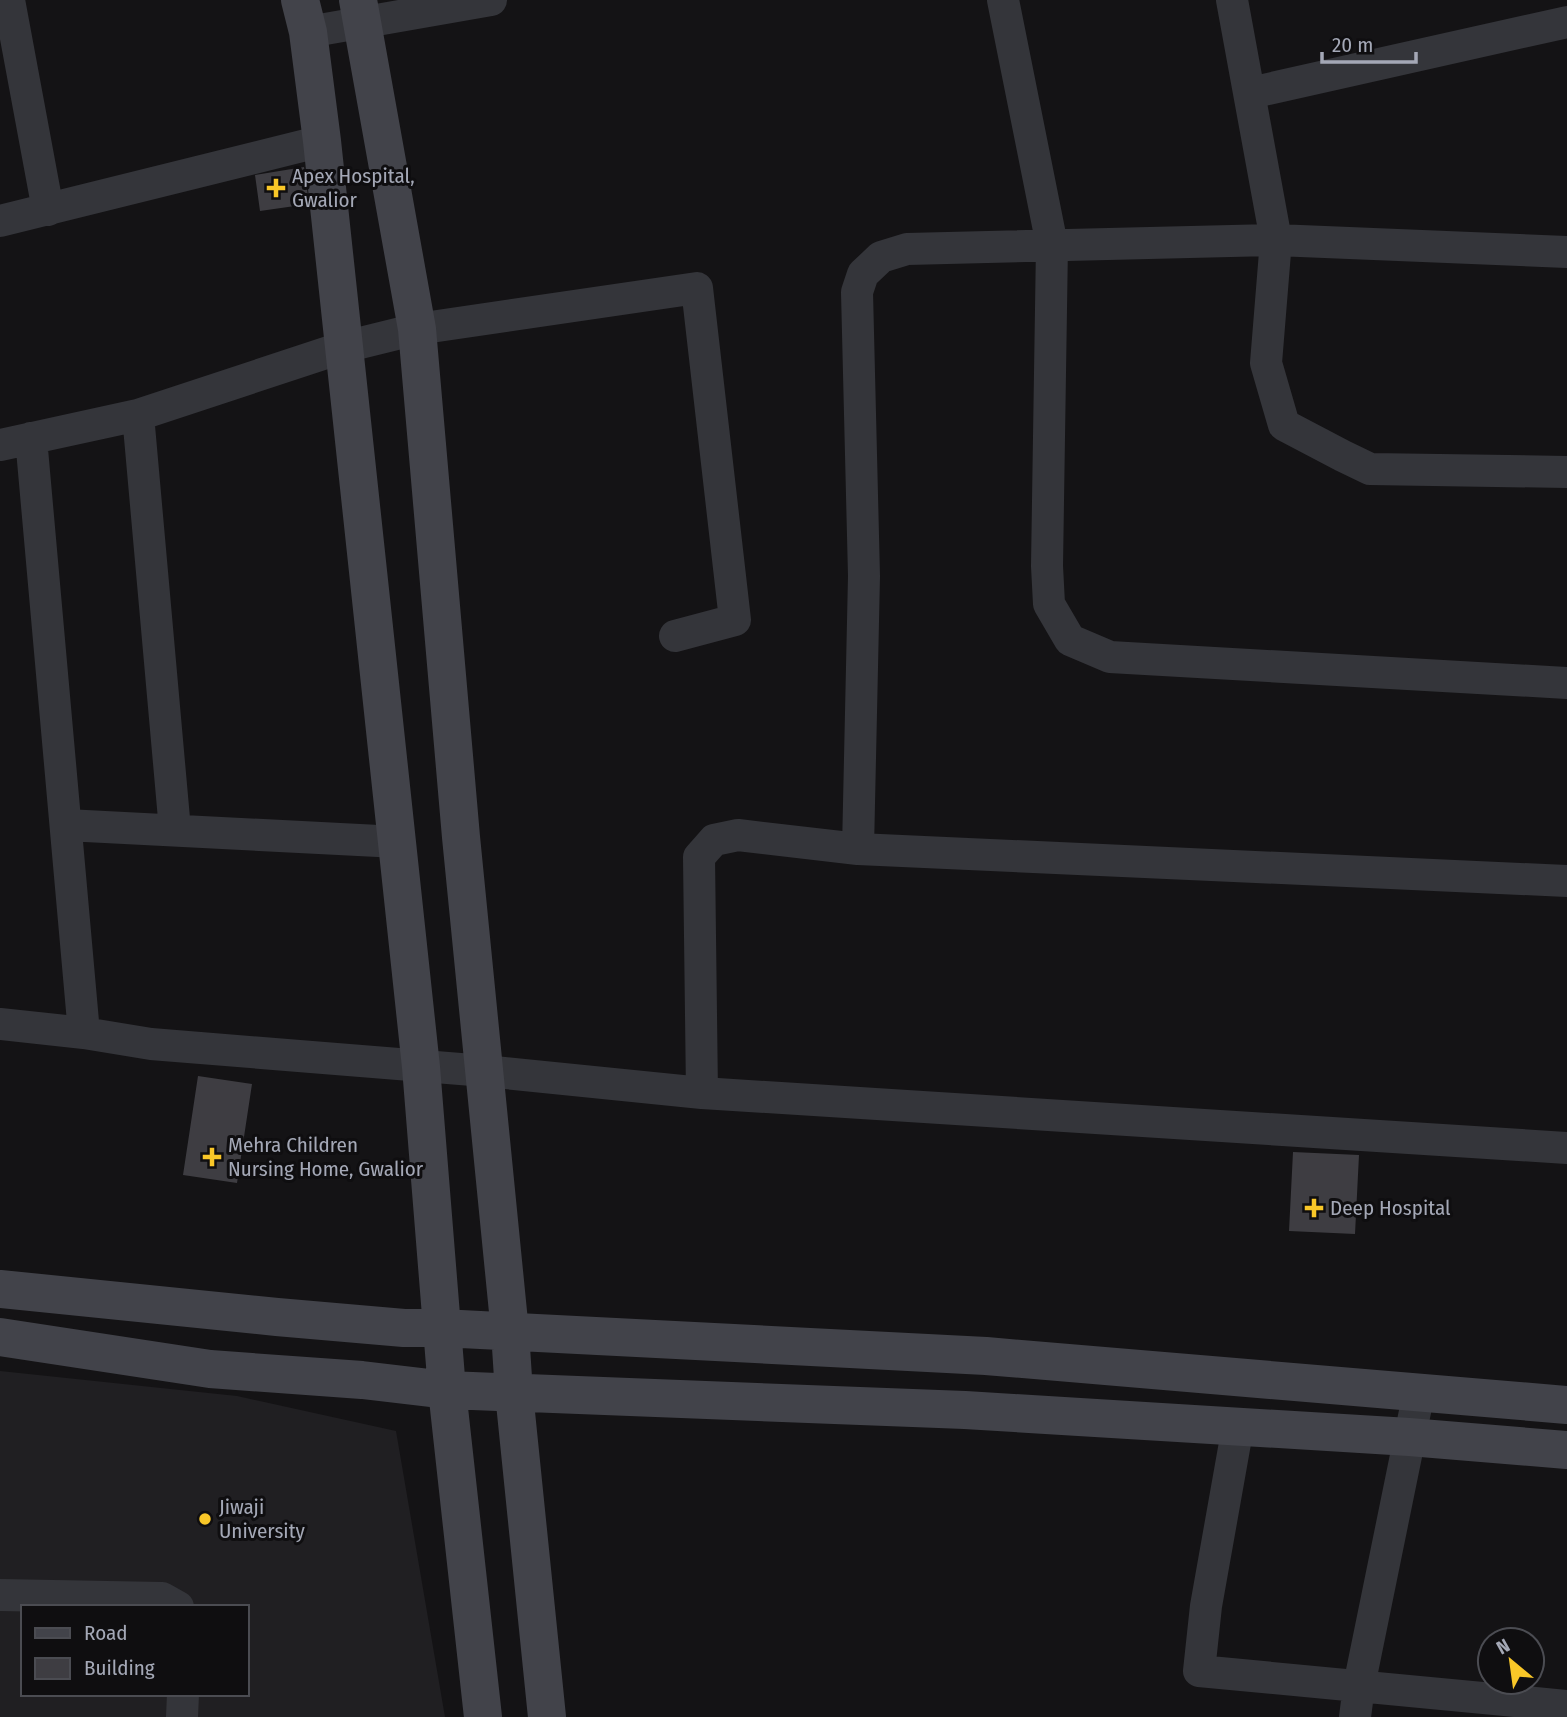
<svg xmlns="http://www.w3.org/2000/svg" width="1567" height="1717" font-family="'Fira Sans Condensed',sans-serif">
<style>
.built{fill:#201f22;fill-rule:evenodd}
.building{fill:#3e3d42}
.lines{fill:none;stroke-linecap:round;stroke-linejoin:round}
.minor{stroke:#34353a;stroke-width:32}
.secondary{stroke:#42434a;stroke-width:38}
.poi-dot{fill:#f9c728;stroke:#0f0e10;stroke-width:2.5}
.labels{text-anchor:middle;stroke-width:6;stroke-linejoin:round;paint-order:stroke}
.poi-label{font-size:21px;fill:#a4a8b6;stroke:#0f0e10;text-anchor:start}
</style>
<rect width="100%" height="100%" fill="#141315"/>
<path class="built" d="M0 1371 237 1396 396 1431 445 1717H0ZM23 1607H247V1694H23Z"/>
<path class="building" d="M304 167 309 204 260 211 255 175Z
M198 1076 252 1084 237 1183 183 1175Z
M1293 1152 1359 1155 1355 1234 1289 1231Z"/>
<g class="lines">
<path class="minor" d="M9 0 48 210
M1003 0 1052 245 1047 566 1049 604 1070 640 1110 657 1567 683
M1232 0 1276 240 1266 363 1284 425 1343 456 1370 469 1567 472
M308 32 491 0
M1250 93 1567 22
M0 221 322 141
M138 415 175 830
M31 438 84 1033
M0 445 138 415 344 347 417 329 697 288 735 620 675 636
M66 825 398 842
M858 849 864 576 857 292 863 274 881 257 907 249 1276 240 1567 252
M0 1024 84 1033 151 1044 485 1071 702 1093 1567 1148
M702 1093 699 857 714 840 738 835 858 849 1567 881
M1238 1426 1206 1606 1199 1671 1567 1706
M0 1595 162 1598 178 1607
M182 1717 183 1694
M1355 1717 1359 1686 1419 1392"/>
<path class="secondary" d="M300 0 308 32 322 141 421 1067 447 1390 483 1717
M358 0 417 329 461 837 510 1332 514 1393 547 1717
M0 1289 277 1317 404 1328H441L986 1356 1567 1405
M0 1337 210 1369 362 1380 447 1390 965 1410 1409 1437 1567 1450"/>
</g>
<g class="poi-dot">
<path d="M272.5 177.5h7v7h7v7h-7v7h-7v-7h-7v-7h7z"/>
<path d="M208.5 1146.5h7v7h7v7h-7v7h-7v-7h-7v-7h7z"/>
<path d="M1310.5 1197.5h7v7h7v7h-7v7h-7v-7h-7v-7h7z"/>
<circle cx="205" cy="1519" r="7"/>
</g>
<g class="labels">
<g class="poi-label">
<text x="292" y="183">Apex Hospital,<tspan x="292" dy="24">Gwalior</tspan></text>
<text x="228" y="1152">Mehra Children<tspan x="228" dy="24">Nursing Home, Gwalior</tspan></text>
<text x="1330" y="1215">Deep Hospital</text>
<text x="219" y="1514">Jiwaji<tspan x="219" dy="24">University</tspan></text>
</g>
</g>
<rect x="21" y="1605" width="228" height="91" fill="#0f0e10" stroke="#4b4c52" stroke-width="2"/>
<rect x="35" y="1628" width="35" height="10" fill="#42434a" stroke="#4b4c52" stroke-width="2"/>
<text x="84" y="1640" font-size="21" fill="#a4a8b6">Road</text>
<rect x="35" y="1658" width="35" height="21" fill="#3e3d42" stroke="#4b4c52" stroke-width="2"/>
<text x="84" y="1675" font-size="21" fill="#a4a8b6">Building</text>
<g transform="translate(1511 1661) rotate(331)"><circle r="33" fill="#0f0e10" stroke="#4b4c52" stroke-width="2"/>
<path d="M0-5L12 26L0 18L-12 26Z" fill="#f9c728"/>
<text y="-10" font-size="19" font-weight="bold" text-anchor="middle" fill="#a4a8b6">N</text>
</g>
<path d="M1322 52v10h94v-10" fill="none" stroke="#a4a8b6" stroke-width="3.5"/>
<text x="1332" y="52" font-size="21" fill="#a4a8b6" stroke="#0f0e10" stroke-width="5" paint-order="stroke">20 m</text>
</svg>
